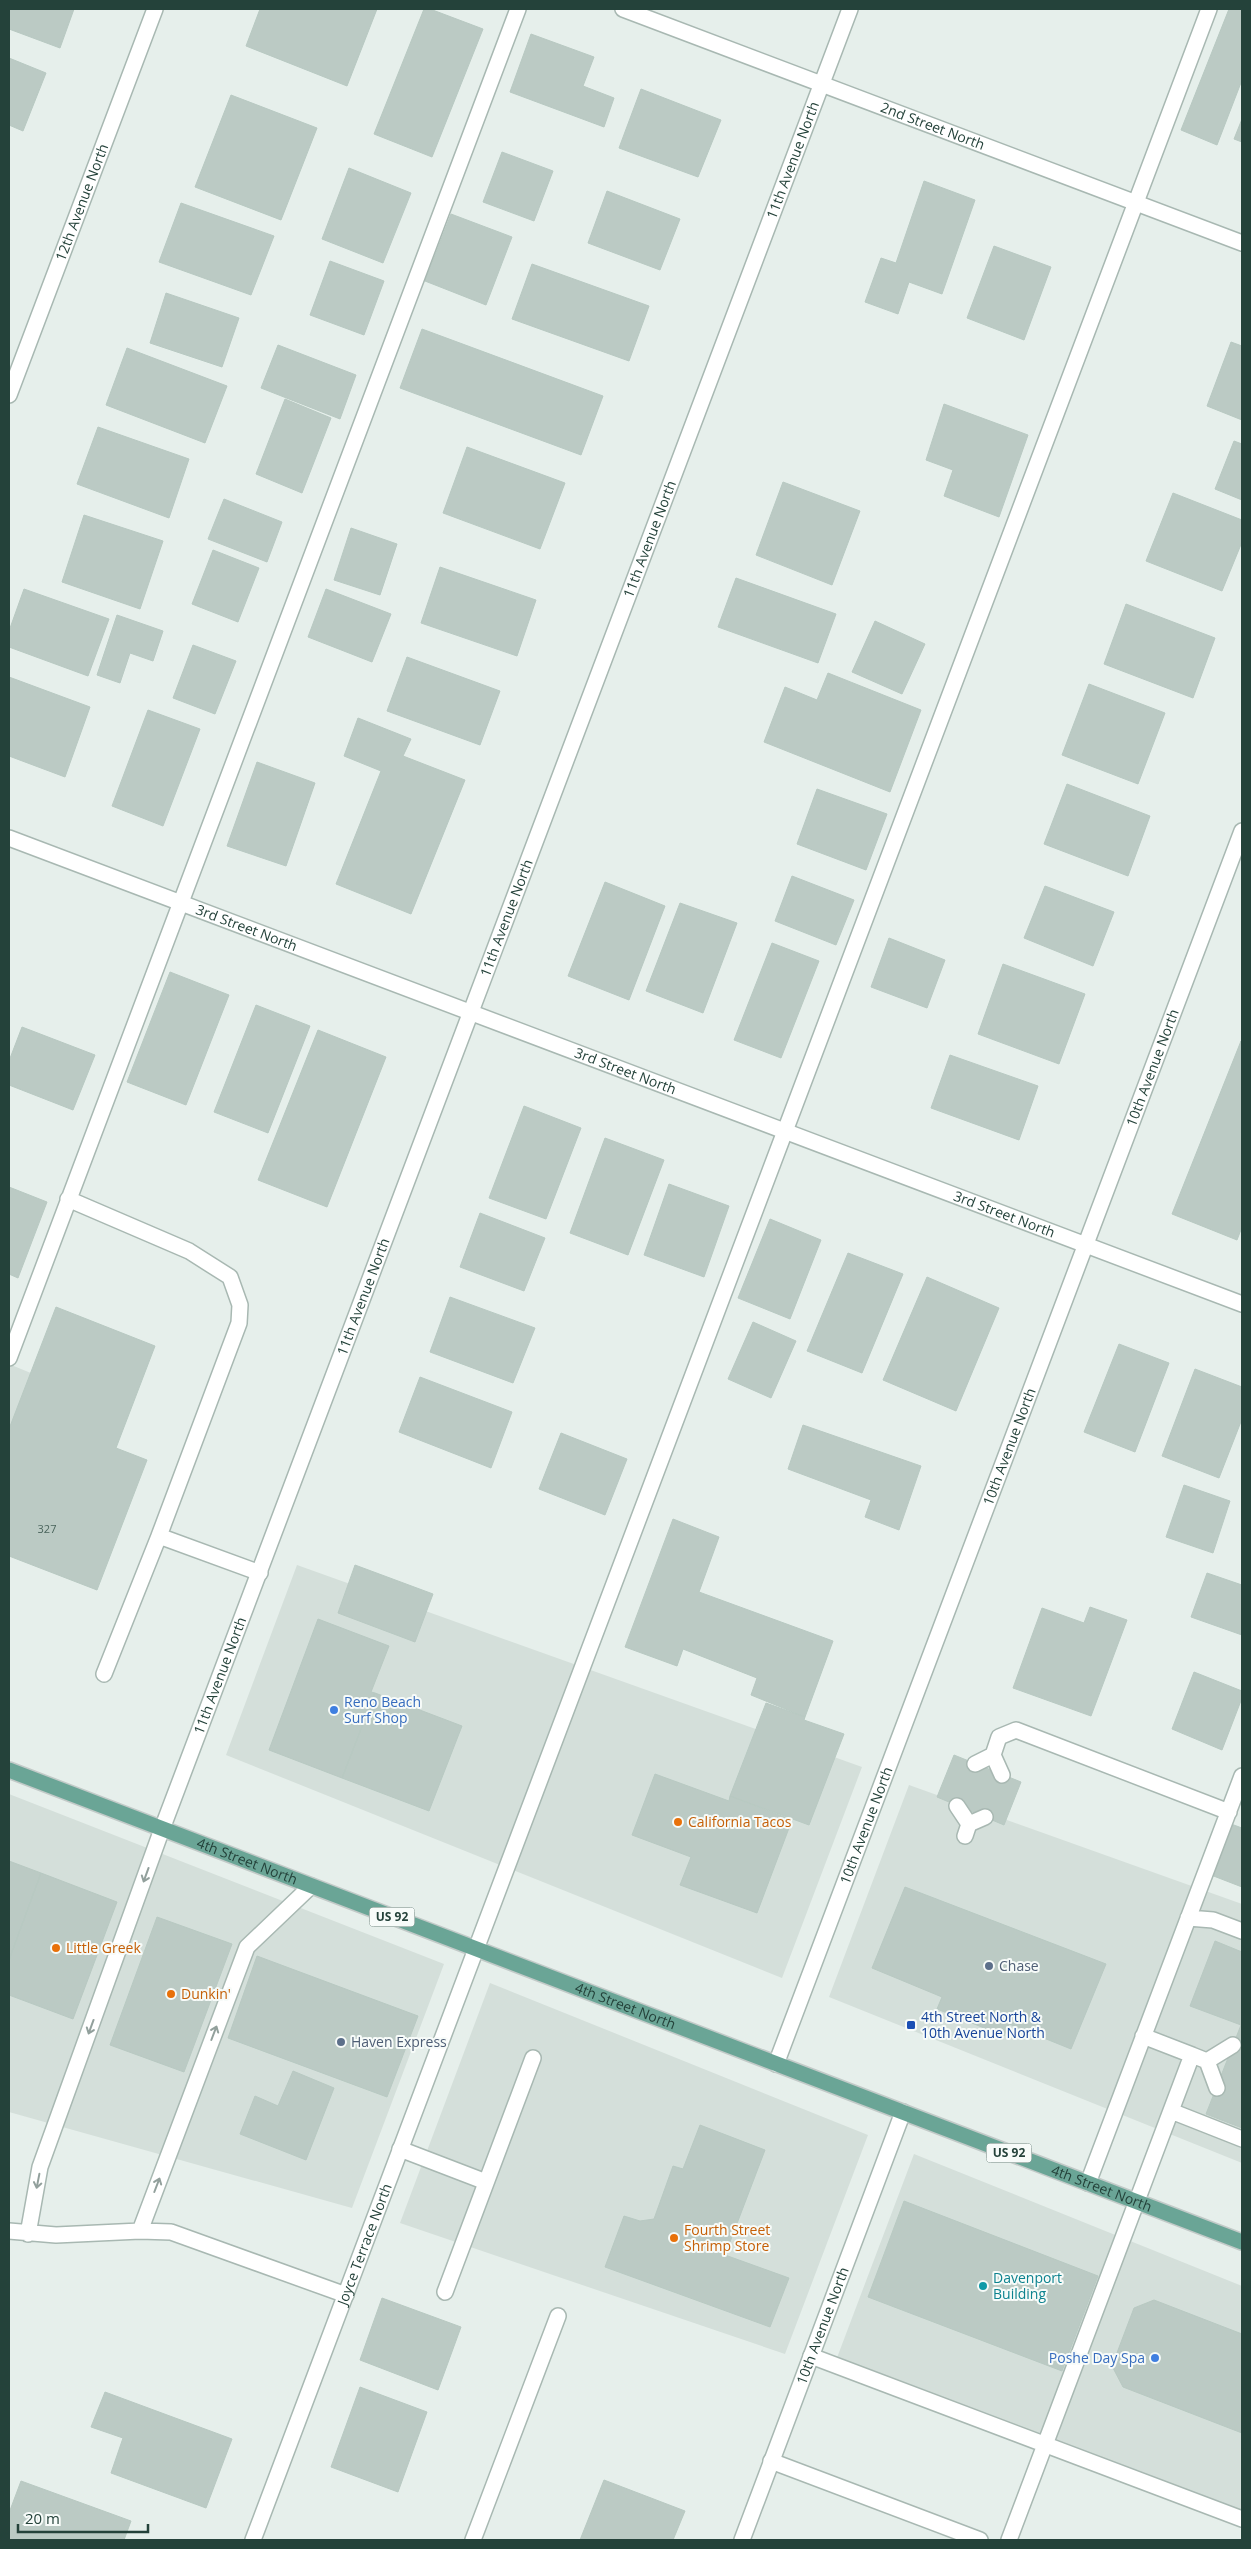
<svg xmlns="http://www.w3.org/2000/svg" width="1251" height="2549" font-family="'Open Sans',sans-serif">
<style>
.built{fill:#d4dfda}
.building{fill:#bbcac4;stroke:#b8c9c2}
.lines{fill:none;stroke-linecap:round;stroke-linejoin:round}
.lane-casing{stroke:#a8b8b2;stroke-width:18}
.street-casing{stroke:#a8b8b2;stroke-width:18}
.primary-casing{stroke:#c2cac8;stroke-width:18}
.lane{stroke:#fff;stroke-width:15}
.street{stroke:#fff;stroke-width:15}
.primary{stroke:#6aa596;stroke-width:15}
.oneway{stroke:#92a09c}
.shop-dot{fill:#3f7fe0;stroke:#f7fbf9;stroke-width:2}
.food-dot{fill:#e8710a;stroke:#f7fbf9;stroke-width:2}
.service-dot{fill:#5c6f8a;stroke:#f7fbf9;stroke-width:2}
.transit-dot{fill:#1a4fb4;stroke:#f7fbf9;stroke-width:2}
.culture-dot{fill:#0f9aa8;stroke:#f7fbf9;stroke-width:2}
.labels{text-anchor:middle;stroke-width:4;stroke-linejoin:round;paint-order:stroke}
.number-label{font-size:11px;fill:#4a645c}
.shield{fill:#f7fbf9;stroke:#637a73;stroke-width:1}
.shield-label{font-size:12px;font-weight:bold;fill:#24423a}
.street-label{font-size:14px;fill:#24423a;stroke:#f7fbf9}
.shop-label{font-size:14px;fill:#366cbe;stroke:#f7fbf9;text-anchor:start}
.food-label{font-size:14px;fill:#c56008;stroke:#f7fbf9;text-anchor:start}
.service-label{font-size:14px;fill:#4e5e75;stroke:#f7fbf9;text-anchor:start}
.transit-label{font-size:14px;fill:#164399;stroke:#f7fbf9;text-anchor:start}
.culture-label{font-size:14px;fill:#0d838f;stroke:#f7fbf9;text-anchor:start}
</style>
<rect width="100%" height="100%" fill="#e6efeb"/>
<path class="built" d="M9 1364 38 1376 9 1454Z
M297 1565 862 1767 782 1978 226 1755Z
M909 1785 1242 1904V2163L829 1997Z
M9 1794 444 1964 352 2208 9 2112Z
M490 1983 868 2135 785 2354 400 2223Z
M914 2154 1242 2286V2510L832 2371Z"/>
<path class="building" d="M9 9H74L60 48 9 29Z
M260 9H377L347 86 246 46Z
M424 9H430L483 29 432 157 374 134Z
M1229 9H1242V80L1217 145 1181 130Z
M531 34 594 57 583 86 614 98 604 127 510 92Z
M9 58 46 73 23 131 9 125Z
M641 89 721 120 698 177 619 148Z
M231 95 317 128 281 220 195 187Z
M1242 119V142L1234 139Z
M502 152 553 171 534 221 483 202Z
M349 168 411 193 383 263 322 239Z
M924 181 975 200 942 294 909 282 898 314 865 302 881 258 896 263Z
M607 191 680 219 660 270 588 243Z
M181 203 274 236 251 295 159 262Z
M451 214 512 237 486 305 425 281Z
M994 246 1051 267 1024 340 967 318Z
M330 261 384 281 364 335 310 315Z
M532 264 649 306 629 361 512 319Z
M166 293 239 318 222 367 150 343Z
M422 329 603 396 581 455 400 388Z
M1231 342 1242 346V420L1207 406Z
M278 345 356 375 340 419 261 388Z
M127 348 227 386 205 443 106 405Z
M285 399 331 418 302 493 256 474Z
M944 404 1028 435 999 517 944 496 953 470 926 460Z
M98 427 189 459 169 518 77 484Z
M1234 441 1242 444V500L1215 489Z
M467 447 565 483 540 549 443 513Z
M783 482 860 511 832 585 756 555Z
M1173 493 1242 520V542L1222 591 1146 561Z
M224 499 282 522 267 562 208 539Z
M84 515 163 541 140 609 62 582Z
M351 528 397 544 380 595 334 580Z
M213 550 259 568 238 622 192 604Z
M440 567 536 600 517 656 421 623Z
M736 578 836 614 818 663 718 627Z
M24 589 109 619 88 676 9 647V631Z
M326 589 391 614 372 662 308 637Z
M1126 604 1215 638 1193 698 1104 664Z
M117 615 163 631 153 661 130 653 120 683 97 675Z
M875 621 925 644 902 694 852 672Z
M193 645 236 661 215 714 173 698Z
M407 657 500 691 480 745 387 711Z
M828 673 921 710 890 792 764 742 785 687 817 700Z
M9 677 90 707 65 777 9 756Z
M1089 684 1165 713 1138 784 1062 755Z
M148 710 200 729 163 826 112 806Z
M358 718 411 739 403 756 465 780 411 914 336 884 381 771 344 756Z
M257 762 315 783 286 866 227 846Z
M1067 784 1150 816 1128 876 1044 844Z
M817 789 887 814 866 870 797 844Z
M792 876 854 900 836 945 775 921Z
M605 882 665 906 629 1000 568 976Z
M1045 886 1114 912 1093 966 1024 938Z
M680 903 737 923 703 1013 646 991Z
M889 938 945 960 927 1008 871 987Z
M772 943 819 961 781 1058 734 1040Z
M1003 964 1085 994 1059 1064 978 1034Z
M170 972 229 995 186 1105 127 1082Z
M256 1005 310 1026 268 1133 214 1112Z
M22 1027 95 1055 73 1110 9 1085V1061Z
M318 1030 386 1057 327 1207 258 1180Z
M1241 1041 1242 1227 1237 1240 1172 1214Z
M950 1055 1038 1086 1019 1140 931 1108Z
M524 1106 581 1128 546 1219 489 1198Z
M605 1138 664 1160 628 1255 570 1233Z
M669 1184 729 1206 704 1277 644 1255Z
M9 1187 47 1202 18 1278 9 1274Z
M480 1213 545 1238 524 1291 460 1267Z
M770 1219 821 1240 790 1319 738 1298Z
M848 1253 903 1274 862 1373 807 1351Z
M927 1277 999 1308 956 1411 883 1380Z
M450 1297 535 1328 513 1383 430 1352Z
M56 1307 155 1346 116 1448 147 1460 97 1590 9 1556V1429Z
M753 1322 796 1341 771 1398 728 1379Z
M1119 1344 1169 1363 1135 1452 1084 1432Z
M1195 1369 1242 1387V1419L1219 1478 1162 1456Z
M420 1377 512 1412 491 1468 399 1432Z
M803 1425 921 1466 899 1530 865 1517 871 1500 788 1469Z
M561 1433 627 1459 605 1515 539 1489Z
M1184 1485 1230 1501 1213 1553 1166 1537Z
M673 1519 719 1537 699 1592 833 1641 805 1717 751 1695 757 1678 683 1649 677 1666 625 1647Z
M355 1565 433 1594 415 1642 338 1613Z
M1207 1573 1242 1585V1635L1191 1617Z
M1090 1607 1127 1620 1091 1716 1013 1688 1042 1608 1084 1623Z
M318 1619 389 1646 371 1692 375 1693 342 1778 269 1750Z
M1194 1672 1242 1691V1698L1222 1750 1172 1729Z
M375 1693 462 1726 429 1811 342 1778Z
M766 1703 805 1717 804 1720 844 1734 809 1825 730 1796Z
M954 1755 1021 1782 1004 1825 937 1797Z
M655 1774 729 1801 730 1796 792 1820 757 1913 680 1885 691 1857 632 1835Z
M1231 1824 1242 1828V1887L1211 1875Z
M9 1861 41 1873 9 1960Z
M41 1873 117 1902 73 2019 9 1995V1960Z
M905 1887 1106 1964 1071 2049 1009 2024 1004 2036 937 2009 942 1997 872 1968Z
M157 1917 232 1944 184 2072 110 2045Z
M1215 1941 1242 1952V2128L1206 2114 1241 2025 1190 2006Z
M257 1956 418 2016 387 2097 228 2038Z
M293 2071 334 2088 306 2160 240 2134 255 2096 278 2106Z
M700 2125 765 2150 725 2255 789 2278 770 2327 605 2267 624 2216 640 2221 654 2219 673 2166 683 2169Z
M904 2201 1098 2276 1062 2371 868 2297Z
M382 2298 461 2327 438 2390 360 2360Z
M1154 2300 1242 2334V2433L1123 2387 1112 2366 1134 2308Z
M360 2387 427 2412 398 2492 331 2467Z
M105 2392 232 2439 206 2508 111 2473 123 2438 91 2427Z
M604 2480 685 2511 673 2540H580Z
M21 2481 131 2521 124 2540H9V2513Z"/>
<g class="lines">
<defs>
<path id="lane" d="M68 1199 189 1251 230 1277 240 1305 239 1323 159 1536
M9 1358 518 9
M104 1674 159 1536 260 1573
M975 1764 993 1755
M1002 1775 993 1755 999 1737 1016 1730 1229 1812
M957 1806 969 1824
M965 1836 969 1824 985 1817
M1188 1918 1213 1920 1242 1931
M476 1949 1209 9
M1192 2055 1207 2061 1217 2088
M1207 2061 1233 2045
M1171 2111 1242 2139
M400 2149 486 2182
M1088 2183 1242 1776
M9 2231 56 2235 140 2231 171 2232 346 2295
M140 2231 247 1947 311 1886
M28 2234 40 2167 162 1829
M445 2292 533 2058
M811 2356 1242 2519
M771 2461 980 2540
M473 2540 558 2316
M1009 2540 1192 2055 1143 2036"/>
<g id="street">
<path id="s1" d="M623 9 1242 243"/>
<path id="s2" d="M9 395 155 9"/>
<path id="s3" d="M9 838 1242 1304"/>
<path id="s4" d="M162 1829 850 9"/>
<path id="s5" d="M776 2064 1242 831"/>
<path id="s6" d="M253 2540 476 1949"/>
<path id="s7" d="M742 2540 903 2112"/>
</g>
<g id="primary">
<path id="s8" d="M9 1770 1242 2242"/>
</g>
</defs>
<use href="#lane" class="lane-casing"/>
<use href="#street" class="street-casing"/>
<use href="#primary" class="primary-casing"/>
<use href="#lane" class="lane"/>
<use href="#street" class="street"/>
<use href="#primary" class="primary"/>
</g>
<defs><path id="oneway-shaft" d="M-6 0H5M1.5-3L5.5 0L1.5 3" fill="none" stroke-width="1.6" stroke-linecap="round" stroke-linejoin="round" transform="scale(1.25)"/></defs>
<g class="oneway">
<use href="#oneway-shaft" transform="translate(146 1875) rotate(110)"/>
<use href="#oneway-shaft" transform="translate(91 2027) rotate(110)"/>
<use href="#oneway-shaft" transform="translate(214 2033) rotate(-69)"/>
<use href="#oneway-shaft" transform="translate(38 2181) rotate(101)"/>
<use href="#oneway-shaft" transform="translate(157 2185) rotate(-69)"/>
</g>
<g class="shop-dot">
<circle cx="334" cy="1710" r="5"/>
<circle cx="1155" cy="2358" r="5"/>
</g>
<g class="food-dot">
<circle cx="678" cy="1822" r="5"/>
<circle cx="56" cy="1948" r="5"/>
<circle cx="171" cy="1994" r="5"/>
<circle cx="674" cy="2238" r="5"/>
</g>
<g class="service-dot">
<circle cx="989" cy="1966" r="5"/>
<circle cx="341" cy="2042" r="5"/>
</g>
<rect class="transit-dot" x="906" y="2020" width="10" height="10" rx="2.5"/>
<circle class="culture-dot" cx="983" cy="2286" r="5"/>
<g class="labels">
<g class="number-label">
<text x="47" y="1533">327</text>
</g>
<g class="shield">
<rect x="369.5" y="1907.5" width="45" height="19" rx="4"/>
<rect x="986.5" y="2143.5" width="45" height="19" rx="4"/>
</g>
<g class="shield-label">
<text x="392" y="1921">US 92</text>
<text x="1009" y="2157">US 92</text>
</g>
<g class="street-label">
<text dy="5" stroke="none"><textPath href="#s1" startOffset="331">2nd Street North</textPath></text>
<text dy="5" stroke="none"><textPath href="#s4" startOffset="1784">11th Avenue North</textPath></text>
<text dy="5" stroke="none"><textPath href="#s2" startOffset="206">12th Avenue North</textPath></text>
<text dy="5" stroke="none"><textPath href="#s4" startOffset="1379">11th Avenue North</textPath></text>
<text dy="5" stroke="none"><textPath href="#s4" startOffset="974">11th Avenue North</textPath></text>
<text dy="5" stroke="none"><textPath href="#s3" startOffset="254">3rd Street North</textPath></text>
<text dy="5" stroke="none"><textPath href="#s5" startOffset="1065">10th Avenue North</textPath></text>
<text dy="5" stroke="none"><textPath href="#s3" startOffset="659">3rd Street North</textPath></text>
<text dy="5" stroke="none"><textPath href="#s3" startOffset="1064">3rd Street North</textPath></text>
<text dy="5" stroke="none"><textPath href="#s4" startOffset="569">11th Avenue North</textPath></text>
<text dy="5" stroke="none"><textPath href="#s5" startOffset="660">10th Avenue North</textPath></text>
<text dy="5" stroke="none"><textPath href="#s4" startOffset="164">11th Avenue North</textPath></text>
<text dy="5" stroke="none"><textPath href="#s5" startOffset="255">10th Avenue North</textPath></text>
<text dy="5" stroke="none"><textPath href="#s8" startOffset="255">4th Street North</textPath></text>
<text dy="5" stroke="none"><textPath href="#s8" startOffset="660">4th Street North</textPath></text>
<text dy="5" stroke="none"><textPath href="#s8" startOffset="1170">4th Street North</textPath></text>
<text dy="5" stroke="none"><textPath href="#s6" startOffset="316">Joyce Terrace North</textPath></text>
<text dy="5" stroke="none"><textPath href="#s7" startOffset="229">10th Avenue North</textPath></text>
</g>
<g class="shop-label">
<text x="344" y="1707">Reno Beach<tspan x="344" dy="16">Surf Shop</tspan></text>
<text x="1145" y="2363" text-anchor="end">Poshe Day Spa</text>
</g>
<g class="food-label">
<text x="688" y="1827">California Tacos</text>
<text x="66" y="1953">Little Greek</text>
<text x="181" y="1999">Dunkin'</text>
<text x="684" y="2235">Fourth Street<tspan x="684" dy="16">Shrimp Store</tspan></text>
</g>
<g class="service-label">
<text x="999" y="1971">Chase</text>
<text x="351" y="2047">Haven Express</text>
</g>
<g class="transit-label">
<text x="921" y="2022">4th Street North &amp;<tspan x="921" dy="16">10th Avenue North</tspan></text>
</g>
<g class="culture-label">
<text x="993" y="2283">Davenport<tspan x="993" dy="16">Building</tspan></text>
</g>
</g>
<rect width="1251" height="2549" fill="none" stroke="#24423a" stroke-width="20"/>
<path d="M18 2524v8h130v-8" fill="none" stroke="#24423a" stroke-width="2.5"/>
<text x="25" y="2524" font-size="15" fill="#24423a" stroke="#f7fbf9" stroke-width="4" paint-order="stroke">20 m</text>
</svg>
